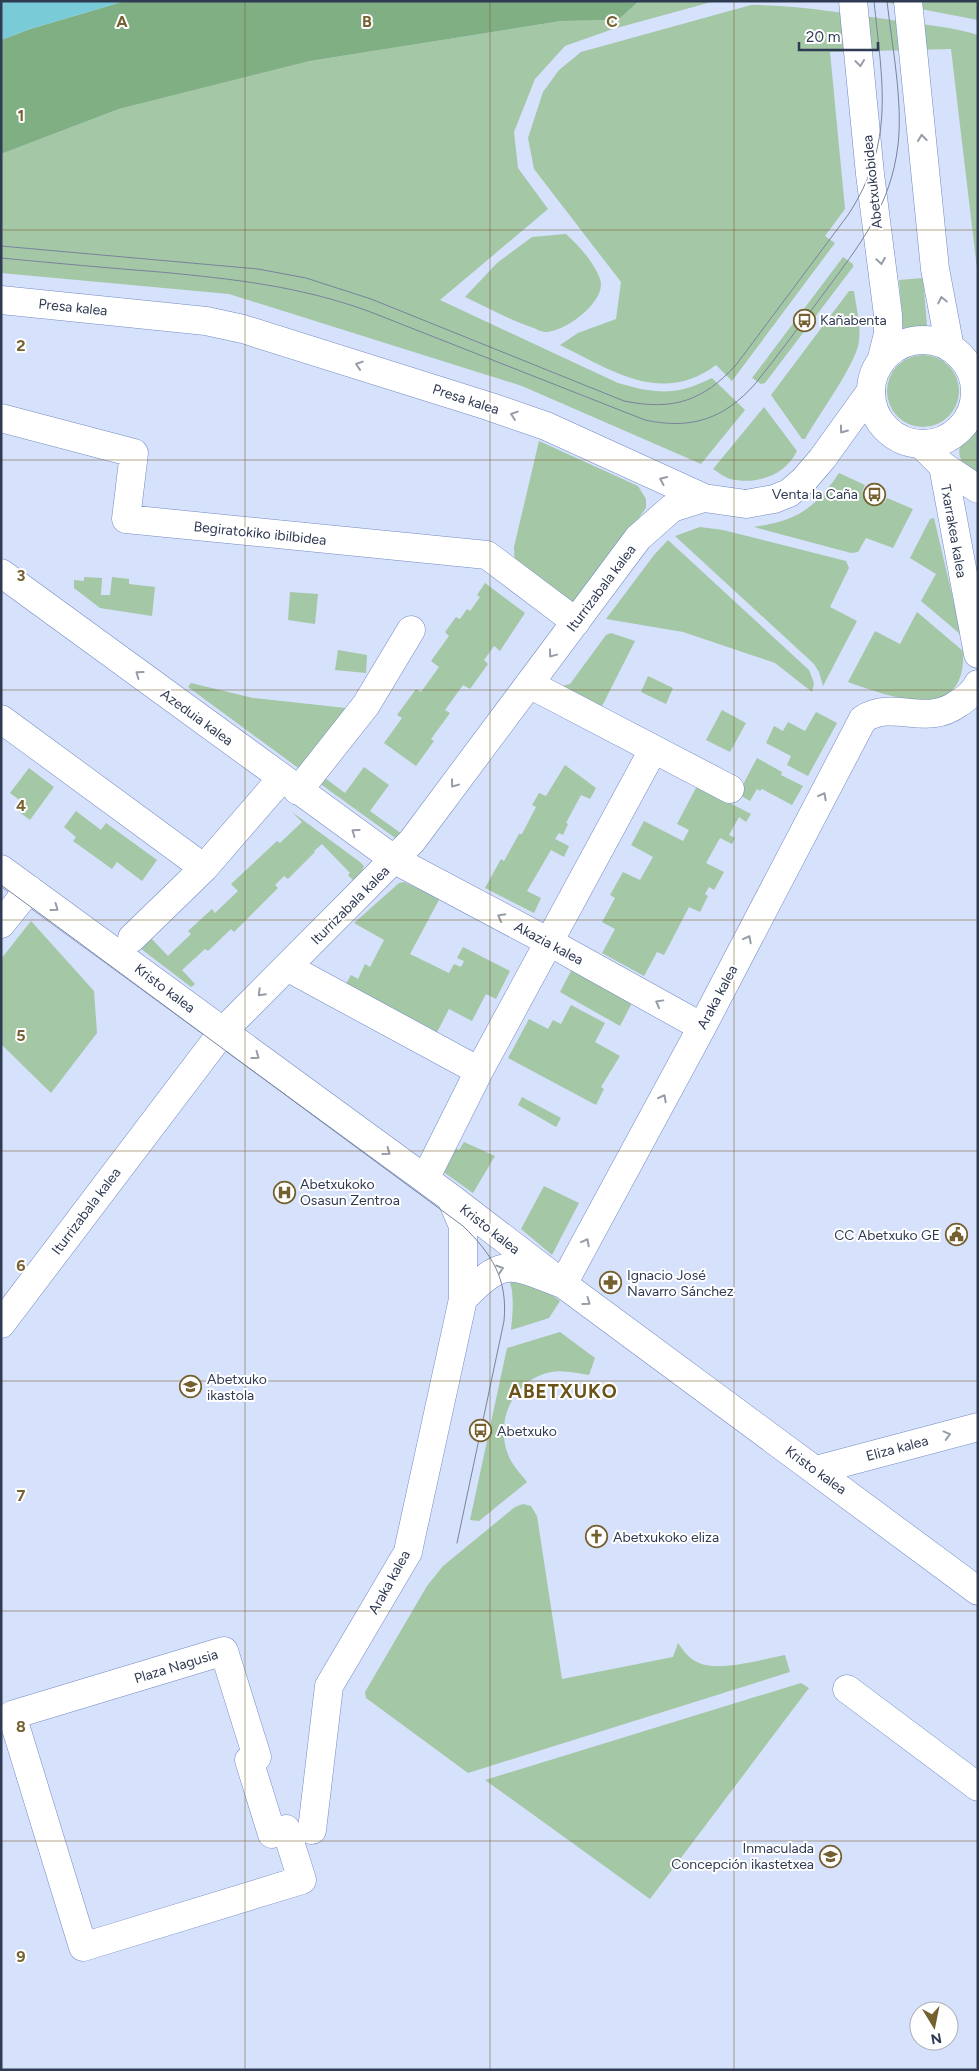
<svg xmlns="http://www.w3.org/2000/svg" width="979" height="2071" font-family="Figtree,sans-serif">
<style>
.green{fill:#a4c7a6}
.forest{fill:#7faf83}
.water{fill:#79ccd7}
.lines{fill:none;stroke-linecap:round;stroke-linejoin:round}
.street-casing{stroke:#728ac4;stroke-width:29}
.secondary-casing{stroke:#728ac4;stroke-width:29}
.street{stroke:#fff;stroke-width:28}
.secondary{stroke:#fff;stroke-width:28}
.tram{stroke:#78839c;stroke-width:1}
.oneway{stroke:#979ca9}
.grid{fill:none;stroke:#75602f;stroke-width:1;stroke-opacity:0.55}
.labels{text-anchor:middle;stroke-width:4;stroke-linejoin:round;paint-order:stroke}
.street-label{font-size:14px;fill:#2f3a53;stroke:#fff}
.poi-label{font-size:14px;fill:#2f3a53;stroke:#fff;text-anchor:start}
.district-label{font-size:19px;font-weight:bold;letter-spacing:1px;fill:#6b541a;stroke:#fff}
.grid-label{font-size:16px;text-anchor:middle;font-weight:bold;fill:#75602f;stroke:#fff;stroke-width:4;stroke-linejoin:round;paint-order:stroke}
</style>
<rect width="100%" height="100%" fill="#d6e1fb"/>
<path class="green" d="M639 1H715L613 29 565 46 535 79 514 132 518 168 548 209 440 300 618 383C656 394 676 396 712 378L745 410 701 464 522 386 229 294 1 273V154L119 109 310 61 561 21 618 20Z
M879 1H978V20Z
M751 5C801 5 849 14 899 21 925 25 953 27 978 35V277L951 49 830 52 845 209 825 236 835 243 732 381 716 365C662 406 611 370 560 345L578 333 616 319 621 282 534 169 528 138 543 92 559 70 581 52Z
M566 234C579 246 594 262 600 279 608 301 564 333 545 332 541 332 535 328 531 327 508 319 486 307 465 297L497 263 532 237Z
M843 257 853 264V267L765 383 761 384 752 378Z
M923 278 927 326 903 328 899 280Z
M849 291H854C856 306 861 325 859 341 857 363 817 417 805 439H802L771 395Z
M887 391a36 36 0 1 1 72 0a36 36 0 1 1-72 0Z
M764 407 797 451C785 476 756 485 730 479 724 477 718 472 713 469Z
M978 427V481C968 471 952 456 963 442 968 436 975 434 978 427Z
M539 441 638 486 646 499V508L578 600 568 604 515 570 514 547Z
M839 473 865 485 862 492 884 503 887 498 913 509 893 548 866 538 858 552 851 553 754 527C796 521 815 509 839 473Z
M934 518 961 633 960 634 921 601 936 574 910 558 930 519Z
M700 527 723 530 846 561 849 568 830 607 857 621 823 686 819 672 814 664 675 536Z
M668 540 809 670 814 683 812 692 775 663 683 632 606 619 654 555Z
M84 577 102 578 101 595H110L112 577 129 579V584L155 587 152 616 100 608 74 588V580L84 581Z
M485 583 525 613 500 651 494 646 484 660 488 664 470 689 463 685 445 710 450 713 431 739 434 741 416 766 384 743 402 718 397 715 416 689 421 692 439 667 431 661 449 636 445 632 456 617 460 619 467 609 470 611 480 597 477 595Z
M290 592 318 594 315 624 288 620Z
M917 612 963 651C967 726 891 697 848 682L875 631 900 644Z
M611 633 635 641 598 714 557 687 570 684 606 635Z
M338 650 367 655 366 673 335 670Z
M648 676 673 688 666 704 641 692Z
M191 683 253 698 346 708 301 770 188 687Z
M722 710 746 723 730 752 706 740Z
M816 712 837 723 808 776 787 765 791 756 766 743 774 726 783 731 788 722 805 731Z
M757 758 782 772 781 775 803 786 792 805 762 789 760 791 757 789 750 801 738 794Z
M565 765 596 788 590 799 581 795 566 823 568 824 563 835 559 833 555 839 569 846 564 857 551 850 527 891 541 898 534 913 485 888 501 859 504 861 519 834H522L536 807 532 805 539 793 546 796Z
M364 767 389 785 370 811 402 834 398 840 315 780 321 775 345 793Z
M29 768 54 787 30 820 19 812 25 804 10 793Z
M697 786 751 814 746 822 739 817 729 835 735 838 732 844 720 838 706 863 724 872 714 890 709 887 705 894 708 896 700 912 689 907 664 955 657 952 644 976 602 953 615 929 602 922 615 898 610 895 623 872 640 880 653 857 631 845 644 821 683 841 689 830 677 824Z
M76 811 101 830 106 823 157 860 142 881 117 862 112 869 73 841 76 837 64 827Z
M292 812 360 862 364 866 362 871 353 880 348 875 350 873 322 844 314 851 315 852 288 879 284 876 275 885 278 888 234 932 231 929 208 951 205 949 182 970 195 984 191 987 136 945 147 934 168 956 191 934 188 931 212 909 215 913 238 891 231 884 277 841 280 843 302 822Z
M404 882 440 898 410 954 449 973 454 964 461 967 464 961 457 958 463 947 510 971 496 999 486 994 472 1021 449 1009 434 1038 343 989 351 975 358 979 365 964 370 967 384 940 354 923 399 883Z
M31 921 94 991 97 1033 51 1093 1 1044V959Z
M572 969 633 1001 620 1026 560 992Z
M571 1005 605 1023 595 1042 620 1056 601 1087 604 1089 596 1105 508 1058 529 1019 548 1029 553 1020 561 1024Z
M522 1097 561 1118 556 1127 518 1105Z
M464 1142 495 1156 473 1193 438 1168 450 1146 459 1150Z
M544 1186 579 1203 552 1255 521 1229Z
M507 1273 535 1282 560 1301 549 1318 511 1330C513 1310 515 1292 507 1273Z
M560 1332 595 1358 589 1375C575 1373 561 1369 547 1373 512 1382 494 1424 509 1457 513 1466 521 1474 527 1482L479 1521 470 1520 507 1348Z
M523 1504 531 1506 537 1516 562 1679 673 1657 678 1643C683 1650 688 1658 697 1662 718 1673 762 1659 785 1655L790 1672 468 1773 366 1698 365 1692 427 1586 443 1566 515 1507Z
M801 1683 809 1688 650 1899 485 1780Z"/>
<path class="forest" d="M125 1H639L618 20 561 21 310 61 119 109 1 154V40L30 29Z"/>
<path class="water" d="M1 1H125L30 29 1 40Z"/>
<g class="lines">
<defs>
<path id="street" d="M1 300 206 321 243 329 488 406 546 426 704 498 746 504 774 499 789 493 804 480 822 459 871 391
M1 418 134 453 126 519 487 555 576 622
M943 466 978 654
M1 573 395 860 549 942 702 1027
M529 684 730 789
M1 719 204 868
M298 791 366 705 411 630
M1 869 451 1198 563 1284 978 1591
M1 924 29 889
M132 938 204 868 281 779
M287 967 479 1071
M425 1179 479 1071 653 750
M463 1299C504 1255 511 1265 563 1284L702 1027 863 719C895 699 925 728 959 703 968 697 973 693 978 684
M1 1324 214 1043 234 1020 412 841 638 538 672 508 704 498
M816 1470 978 1427
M224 1651 257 1757 249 1760 272 1834 286 1829 302 1880 83 1947 12 1715Z
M847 1689 978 1787
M312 1830 329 1686 408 1552 410 1542 463 1299V1226L451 1198"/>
<path id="secondary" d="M853 1 870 174 888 315V334L881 362
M908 1 935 269 950 348
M871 392a52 52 0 1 1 104 0a52 52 0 1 1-104 0Z
M921 444 943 466 978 489"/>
</defs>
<use href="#street" class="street-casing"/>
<use href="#secondary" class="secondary-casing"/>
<use href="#street" class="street"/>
<use href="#secondary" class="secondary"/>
<path class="tram" d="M1 246 258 269 306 278 371 299 624 401C673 411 703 401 736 365L848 215C896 142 882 82 874 1
M1 258C54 263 107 268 160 272 233 279 299 286 368 311L645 420C691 430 724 419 755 384 779 354 802 323 824 293 859 246 891 206 898 145 903 101 892 46 887 1
M1 885 463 1226C492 1254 508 1279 504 1321L457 1543"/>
</g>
<defs><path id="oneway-chevron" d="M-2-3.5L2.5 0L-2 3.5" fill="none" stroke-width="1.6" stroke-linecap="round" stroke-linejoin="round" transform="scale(1.25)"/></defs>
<g class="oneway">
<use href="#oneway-chevron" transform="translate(860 63) rotate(84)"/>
<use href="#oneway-chevron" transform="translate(922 138) rotate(-96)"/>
<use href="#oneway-chevron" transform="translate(881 261) rotate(81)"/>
<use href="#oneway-chevron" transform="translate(942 300) rotate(-102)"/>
<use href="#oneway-chevron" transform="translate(359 365) rotate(-162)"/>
<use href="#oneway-chevron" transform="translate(514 415) rotate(-161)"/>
<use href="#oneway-chevron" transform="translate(843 430) rotate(126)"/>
<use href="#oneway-chevron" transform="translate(663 480) rotate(-156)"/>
<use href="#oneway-chevron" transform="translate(552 654) rotate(127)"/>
<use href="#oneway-chevron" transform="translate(139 674) rotate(-144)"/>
<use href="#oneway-chevron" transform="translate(454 784) rotate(127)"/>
<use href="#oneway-chevron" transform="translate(823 796) rotate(-62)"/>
<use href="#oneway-chevron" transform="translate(355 832) rotate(-144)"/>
<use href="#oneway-chevron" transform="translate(55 908) rotate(36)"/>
<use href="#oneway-chevron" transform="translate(501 917) rotate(-152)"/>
<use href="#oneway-chevron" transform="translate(748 939) rotate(-62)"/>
<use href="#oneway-chevron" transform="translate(261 993) rotate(135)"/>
<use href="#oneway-chevron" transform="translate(659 1003) rotate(-151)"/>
<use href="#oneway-chevron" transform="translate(256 1056) rotate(36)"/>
<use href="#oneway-chevron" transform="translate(663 1098) rotate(-62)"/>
<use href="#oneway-chevron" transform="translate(387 1152) rotate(36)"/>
<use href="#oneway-chevron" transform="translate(586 1242) rotate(-62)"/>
<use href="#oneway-chevron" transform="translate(500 1269) rotate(-18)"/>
<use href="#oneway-chevron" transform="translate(587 1302) rotate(36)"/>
<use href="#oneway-chevron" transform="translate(947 1435) rotate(-15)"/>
</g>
<path class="grid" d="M245 1V2070M490 1V2070M734 1V2070M1 230H978M1 460H978M1 690H978M1 920H978M1 1151H978M1 1381H978M1 1611H978M1 1841H978"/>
<defs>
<symbol id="bus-ring" viewBox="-11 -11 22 22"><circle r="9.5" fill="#fff" stroke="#75602f" stroke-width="1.5"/><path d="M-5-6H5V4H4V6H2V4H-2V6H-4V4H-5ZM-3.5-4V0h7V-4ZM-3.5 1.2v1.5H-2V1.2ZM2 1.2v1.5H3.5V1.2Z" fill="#75602f"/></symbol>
<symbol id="hospital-ring" viewBox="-11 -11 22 22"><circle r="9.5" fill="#fff" stroke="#75602f" stroke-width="1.5"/><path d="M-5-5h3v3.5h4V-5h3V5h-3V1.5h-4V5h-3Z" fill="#75602f"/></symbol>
<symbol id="civic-ring" viewBox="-11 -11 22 22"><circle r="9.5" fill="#fff" stroke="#75602f" stroke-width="1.5"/><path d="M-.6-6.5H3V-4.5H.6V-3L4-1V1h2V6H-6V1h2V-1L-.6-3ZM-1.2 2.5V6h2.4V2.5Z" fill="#75602f"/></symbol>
<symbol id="pharmacy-ring" viewBox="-11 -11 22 22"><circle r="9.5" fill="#fff" stroke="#75602f" stroke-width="1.5"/><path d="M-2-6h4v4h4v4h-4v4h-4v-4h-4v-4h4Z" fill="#75602f"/></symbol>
<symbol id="school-ring" viewBox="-11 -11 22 22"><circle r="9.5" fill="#fff" stroke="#75602f" stroke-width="1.5"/><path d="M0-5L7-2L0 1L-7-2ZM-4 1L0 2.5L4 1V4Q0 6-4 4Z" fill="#75602f"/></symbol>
<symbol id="church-ring" viewBox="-11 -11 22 22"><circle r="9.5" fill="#fff" stroke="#75602f" stroke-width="1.5"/><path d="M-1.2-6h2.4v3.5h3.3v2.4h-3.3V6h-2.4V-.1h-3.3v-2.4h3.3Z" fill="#75602f"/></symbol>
</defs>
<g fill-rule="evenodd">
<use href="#bus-ring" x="792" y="308" width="25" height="25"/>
<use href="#bus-ring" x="862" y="482" width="25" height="25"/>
<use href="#hospital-ring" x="272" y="1180" width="25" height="25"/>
<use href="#civic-ring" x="944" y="1222" width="25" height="25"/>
<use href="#pharmacy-ring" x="598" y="1270" width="25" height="25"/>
<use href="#school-ring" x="178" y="1374" width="25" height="25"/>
<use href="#bus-ring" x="468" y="1418" width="25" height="25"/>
<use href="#church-ring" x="584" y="1524" width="25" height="25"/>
<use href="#school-ring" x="818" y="1844" width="25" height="25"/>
</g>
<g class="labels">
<g class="street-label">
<text transform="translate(872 182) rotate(-96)" y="5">Abetxukobidea</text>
<text transform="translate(73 307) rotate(6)" y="5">Presa kalea</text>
<text transform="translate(466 399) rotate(18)" y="5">Presa kalea</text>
<text transform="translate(954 531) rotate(80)" y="5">Txarrakea kalea</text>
<text transform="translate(260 533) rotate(6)" y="5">Begiratokiko ibilbidea</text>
<text transform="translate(601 588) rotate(-53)" y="5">Iturrizabala kalea</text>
<text transform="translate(197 717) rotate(36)" y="5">Azeduia kalea</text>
<text transform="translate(350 905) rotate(-45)" y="5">Iturrizabala kalea</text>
<text transform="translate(549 943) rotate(28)" y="5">Akazia kalea</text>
<text transform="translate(165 988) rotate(37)" y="5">Kristo kalea</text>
<text transform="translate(717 997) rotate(-62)" y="5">Araka kalea</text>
<text transform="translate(86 1211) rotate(-53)" y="5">Iturrizabala kalea</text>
<text transform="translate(490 1229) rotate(38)" y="5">Kristo kalea</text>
<text transform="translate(897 1448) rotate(-15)" y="5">Eliza kalea</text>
<text transform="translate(816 1470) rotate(36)" y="5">Kristo kalea</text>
<text transform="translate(389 1582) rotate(-61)" y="5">Araka kalea</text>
<text transform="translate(176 1666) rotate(-17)" y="5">Plaza Nagusia</text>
</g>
<g class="poi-label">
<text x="820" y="325">Kañabenta</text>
<text x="858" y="499" text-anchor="end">Venta la Caña</text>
<text x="300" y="1189">Abetxukoko<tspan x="300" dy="16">Osasun Zentroa</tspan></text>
<text x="940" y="1240" text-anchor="end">CC Abetxuko GE</text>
<text x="627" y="1280">Ignacio José<tspan x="627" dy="16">Navarro Sánchez</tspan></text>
<text x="207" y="1384">Abetxuko<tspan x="207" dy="16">ikastola</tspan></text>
<text x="497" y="1436">Abetxuko</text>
<text x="613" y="1542">Abetxukoko eliza</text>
<text x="814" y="1853" text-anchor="end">Inmaculada<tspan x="814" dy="16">Concepción ikastetxea</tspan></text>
</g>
<g class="district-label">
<text x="563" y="1398">ABETXUKO</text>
</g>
</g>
<g class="grid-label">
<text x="122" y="27">A</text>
<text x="367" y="27">B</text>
<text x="612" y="27">C</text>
<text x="21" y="121">1</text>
<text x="21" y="351">2</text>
<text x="21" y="581">3</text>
<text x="21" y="811">4</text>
<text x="21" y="1041">5</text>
<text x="21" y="1271">6</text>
<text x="21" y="1501">7</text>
<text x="21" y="1732">8</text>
<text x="21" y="1962">9</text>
</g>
<rect width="979" height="2071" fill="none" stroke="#2f3a53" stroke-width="5"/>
<g transform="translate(934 2026) rotate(170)"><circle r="24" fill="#ffffff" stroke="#acb0ba"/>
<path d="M0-4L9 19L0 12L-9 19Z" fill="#75602f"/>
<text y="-8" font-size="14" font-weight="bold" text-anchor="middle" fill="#2f3a53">N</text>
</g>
<path d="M799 42v8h79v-8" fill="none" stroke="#2f3a53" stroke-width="2.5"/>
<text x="806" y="42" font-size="15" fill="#2f3a53" stroke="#ffffff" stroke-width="4" paint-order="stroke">20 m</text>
</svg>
